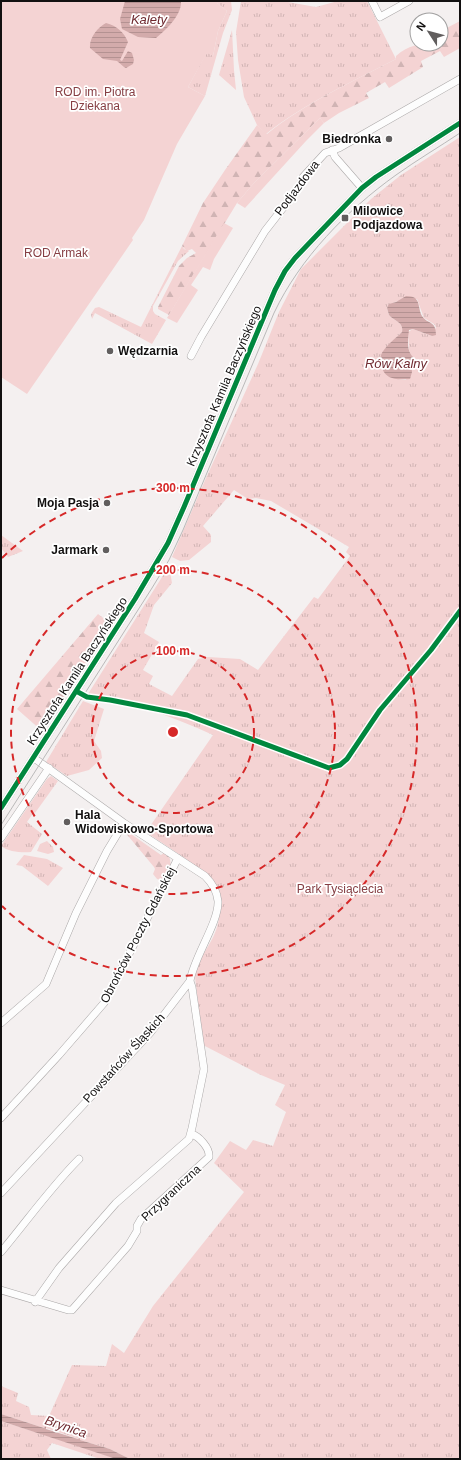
<svg xmlns="http://www.w3.org/2000/svg" width="461" height="1460" font-family="Helvetica,sans-serif">
<style>
.grass{fill:url(#grass-tufts);fill-rule:evenodd}
.forest{fill:url(#forest-firs)}
.garden{fill:#f4d3d3}
.water{fill:url(#water-rules)}
.lines{fill:none;stroke-linecap:round;stroke-linejoin:round}
.minor-casing{stroke:#aba8a8;stroke-width:8}
.minor{stroke:#fdfdfd;stroke-width:7}
.tram{stroke:#bab9b9;stroke-width:1}
.cycleway-casing{stroke:#fff;stroke-width:8}
.cycleway{stroke:#00873e;stroke-width:5}
.ring{fill:none;stroke:#d62828;stroke-width:2;stroke-dasharray:7 5}
.poi-dot{fill:#615e5e;stroke:#fff;stroke-width:1.5}
.labels{text-anchor:middle;stroke-width:3.5;stroke-linejoin:round;paint-order:stroke}
.park-label{font-size:12px;fill:#863e43;stroke:#fff}
.poi-label{font-size:12px;font-weight:bold;fill:#121010;stroke:#fff;text-anchor:end}
.street-label{font-size:12px;fill:#121010;stroke:#fff}
.water-label{font-size:13px;font-style:italic;fill:#6f2a30;stroke:#fff}
.centre{fill:#d62828;stroke:#fff;stroke-width:2}
.ring-label{font-size:12px;text-anchor:middle;font-weight:bold;fill:#d62828;stroke:#fff;stroke-width:3.5;stroke-linejoin:round;paint-order:stroke}
</style>
<defs>
<pattern id="grass-tufts" width="24" height="20" patternUnits="userSpaceOnUse"><rect width="24" height="20" fill="#f4d3d3"/><path d="M3 7l-1-3M5 7V3M7 7l1-3M15 17l-1-3M17 17v-4M19 17l1-3" fill="none" stroke="#d0b4b4"/></pattern>
<pattern id="forest-firs" width="22" height="20" patternUnits="userSpaceOnUse"><rect width="22" height="20" fill="#f4d3d3"/><path d="M5 1l3.5 6h-7zM16 11l3.5 6h-7z" fill="#d0b4b4"/></pattern>
<pattern id="water-rules" width="6" height="5" patternUnits="userSpaceOnUse"><rect width="6" height="5" fill="#d3abab"/><path d="M0 2.5h6" fill="none" stroke="#b49292"/></pattern>
</defs>
<rect width="100%" height="100%" fill="#f4f0f0"/>
<path class="grass" d="M217 1H231L232 10 223 33 205 96 188 87 207 52 213 56 218 31 227 11 217 3Z
M241 1H282L316 7 338 1H367L396 59C352 82 305 103 266 134L257 125 244 97 238 60 236 32Z
M232 30 234 70 236 90 219 75Z
M460 137V1459H130L110 1449 80 1440 79 1438V1439L46 1428 45 1427 44 1428 1 1414V1386L18 1393 16 1401 29 1407 31 1415 49 1416 72 1365 106 1366 112 1344 124 1353 153 1306 244 1192 214 1163 230 1141 246 1150 253 1140 273 1146 286 1112 275 1105 285 1085 261 1075 203 1045 195 977C197 958 212 945 217 927 220 917 222 901 219 891 215 875 161 843 146 832L213 735C173 717 131 701 88 694L169 566 172 583 154 605 144 633 159 642 143 670 153 676 149 684 172 696 198 659 208 657 240 659 258 670 314 597 318 599 350 556 346 552 349 547 271 501 256 498 248 499 234 490 203 526 211 535V542L189 560 180 561 172 557 206 478 258 364 279 312 301 269 371 199 401 175ZM417 299 424 318 434 324 436 327 432 336 413 329 408 332 409 350 412 360 411 364 412 368 406 380 398 379 382 368 385 349 402 332C404 322 394 321 389 315L387 308C394 299 406 300 417 299Z
M182 246 184 249 189 251 178 261 153 306V311L155 314 166 320 152 344 95 313 92 319 91 314 95 308 99 307 141 327Z
M1 535 23 551 8 557 1 548Z
M83 701 104 709 94 741 101 751 102 758 89 770 67 776 46 762Z
M51 776 58 781 35 813 34 812 27 822 42 834 31 852C23 853 8 852 1 846L47 779Z
M47 841 53 847 54 852 48 854 37 851 40 844Z
M24 855 47 859 63 868 48 886 22 866 16 865Z
M1 1421 100 1453 116 1459H100L52 1443 47 1450 51 1459H1Z"/>
<path class="forest" d="M460 21V48L444 57 440 51 421 61 423 67 389 88 385 82 366 93 369 98 339 113 324 123 320 118 254 183 237 203 169 315 158 309V307L179 266 187 258 196 253 192 249 187 251 182 246 203 203 225 170 257 125 267 134C305 103 352 82 396 59V56C410 43 423 44 441 44V31Z
M98 614 111 624 42 731 17 709Z
M126 828 133 830 131 834 161 855 166 851C173 860 172 873 161 880L157 879 153 874 155 869 154 867 124 831 123 829Z"/>
<path class="garden" d="M1 1H217V3L227 11 218 31 213 56 207 53 188 87 205 96 177 144 144 220 132 238 133 240 27 394 1 377Z
M320 118 324 123 306 141 245 208 237 203 254 183Z
M224 223 233 228 214 259 210 270 203 267 191 285 198 290 177 323 167 318Z"/>
<path class="water" d="M125 1H181C182 15 166 30 156 38L138 37 122 29 120 19Z
M106 23C117 26 124 32 128 42L120 60 122 61 128 51 132 53 134 60 133 64 126 68 124 67 117 61 103 59 90 48C89 38 98 27 106 23Z
M406 296C422 296 417 307 422 316 428 325 436 320 436 335L432 336 413 329 409 330C408 339 406 350 413 357L411 364 412 372 410 379C396 380 384 380 381 364 381 361 380 358 381 355 384 347 396 338 402 332 404 322 394 321 389 315L387 308 389 304 396 302Z
M1 1414 44 1428 46 1426V1429L78 1439 80 1438V1440L110 1449 130 1459H116L1 1421Z"/>
<g class="lines">
<defs>
<path id="minor" d="M372 1 380 17 409 1
M332 150 335 157 362 188
M191 356 201 337 265 231 300 186 303 177 325 153 339 148 460 79
M1 808 135 599 168 543 184 507 275 290 285 271 295 258 362 188 376 177 460 123
M1 838 49 768
M1 1023 46 984 76 913 107 851 124 823
M1 1118 59 1055 104 1003 178 858
M1 1193 150 1033 190 981C194 957 219 922 218 901 217 891 212 883 205 876L124 823 34 758
M1 1252C27 1221 51 1187 79 1159
M1 1290 68 1310H72L128 1246 137 1231V1226L141 1219 209 1157C210 1148 199 1136 191 1134
M35 1302 59 1268 116 1203 189 1139 192 1128 204 1069 192 987 190 981"/>
</defs>
<use href="#minor" class="minor-casing"/>
<use href="#minor" class="minor"/>
<path class="tram" d="M1 825 152 588 169 560 183 530 274 313C300 258 347 210 396 175 417 160 439 147 460 133"/>
<defs>
<path id="cycleway" d="M76 691 87 697 110 700 187 715 329 768 340 765 347 759 380 710 431 650 460 611
M1 808 135 599 168 543 184 507 275 290 285 271 295 258 362 188 376 177 460 123"/>
</defs>
<use href="#cycleway" class="cycleway-casing"/>
<use href="#cycleway" class="cycleway"/>
</g>
<g class="ring">
<circle cx="173" cy="732" r="81"/>
<circle cx="173" cy="732" r="162"/>
<path d="M2 558A244 244 0 1 1 2 906"/>
</g>
<g class="poi-dot">
<circle cx="389" cy="139" r="4"/>
<rect x="341" y="214" width="8" height="8" rx="2"/>
<circle cx="110" cy="351" r="4"/>
<circle cx="107" cy="503" r="4"/>
<circle cx="106" cy="550" r="4"/>
<circle cx="67" cy="822" r="4"/>
</g>
<g class="labels">
<g class="park-label">
<text x="95" y="96">ROD im. Piotra<tspan x="95" dy="14">Dziekana</tspan></text>
<text x="56" y="257">ROD Armak</text>
<text x="340" y="893">Park Tysiąclecia</text>
</g>
<g class="poi-label">
<text x="381" y="143">Biedronka</text>
<text x="353" y="215" text-anchor="start">Milowice<tspan x="353" dy="14">Podjazdowa</tspan></text>
<text x="118" y="355" text-anchor="start">Wędzarnia</text>
<text x="99" y="507">Moja Pasja</text>
<text x="98" y="554">Jarmark</text>
<text x="75" y="819" text-anchor="start">Hala<tspan x="75" dy="14">Widowiskowo-Sportowa</tspan></text>
</g>
<g class="street-label">
<text transform="translate(297 188) rotate(-53)" y="4">Podjazdowa</text>
<text transform="translate(224 386) rotate(-67)" y="4">Krzysztofa Kamila Baczyńskiego</text>
<text transform="translate(77 671) rotate(-57)" y="4">Krzysztofa Kamila Baczyńskiego</text>
<text transform="translate(138 935) rotate(-63)" y="4">Obrońców Poczty Gdańskiej</text>
<text transform="translate(124 1058) rotate(-48)" y="4">Powstańców Śląskich</text>
<text transform="translate(171 1193) rotate(-43)" y="4">Przygraniczna</text>
</g>
<g class="water-label">
<text x="149" y="24">Kalety</text>
<text x="396" y="368">Rów Kalny</text>
<text transform="translate(66 1426) rotate(19)" y="5">Brynica</text>
</g>
</g>
<circle cx="173" cy="732" r="6" class="centre"/>
<g class="ring-label">
<text x="173" y="492">300 m</text>
<text x="173" y="574">200 m</text>
<text x="173" y="655">100 m</text>
</g>
<rect width="461" height="1460" fill="none" stroke="#121010" stroke-width="4"/>
<g transform="translate(429 32) rotate(306)"><circle r="19" fill="#ffffff" stroke="#a09f9f"/>
<path d="M0-3L7 15L0 10L-7 15Z" fill="#615e5e"/>
<text y="-6" font-size="11" font-weight="bold" text-anchor="middle" fill="#121010">N</text>
</g>
</svg>
